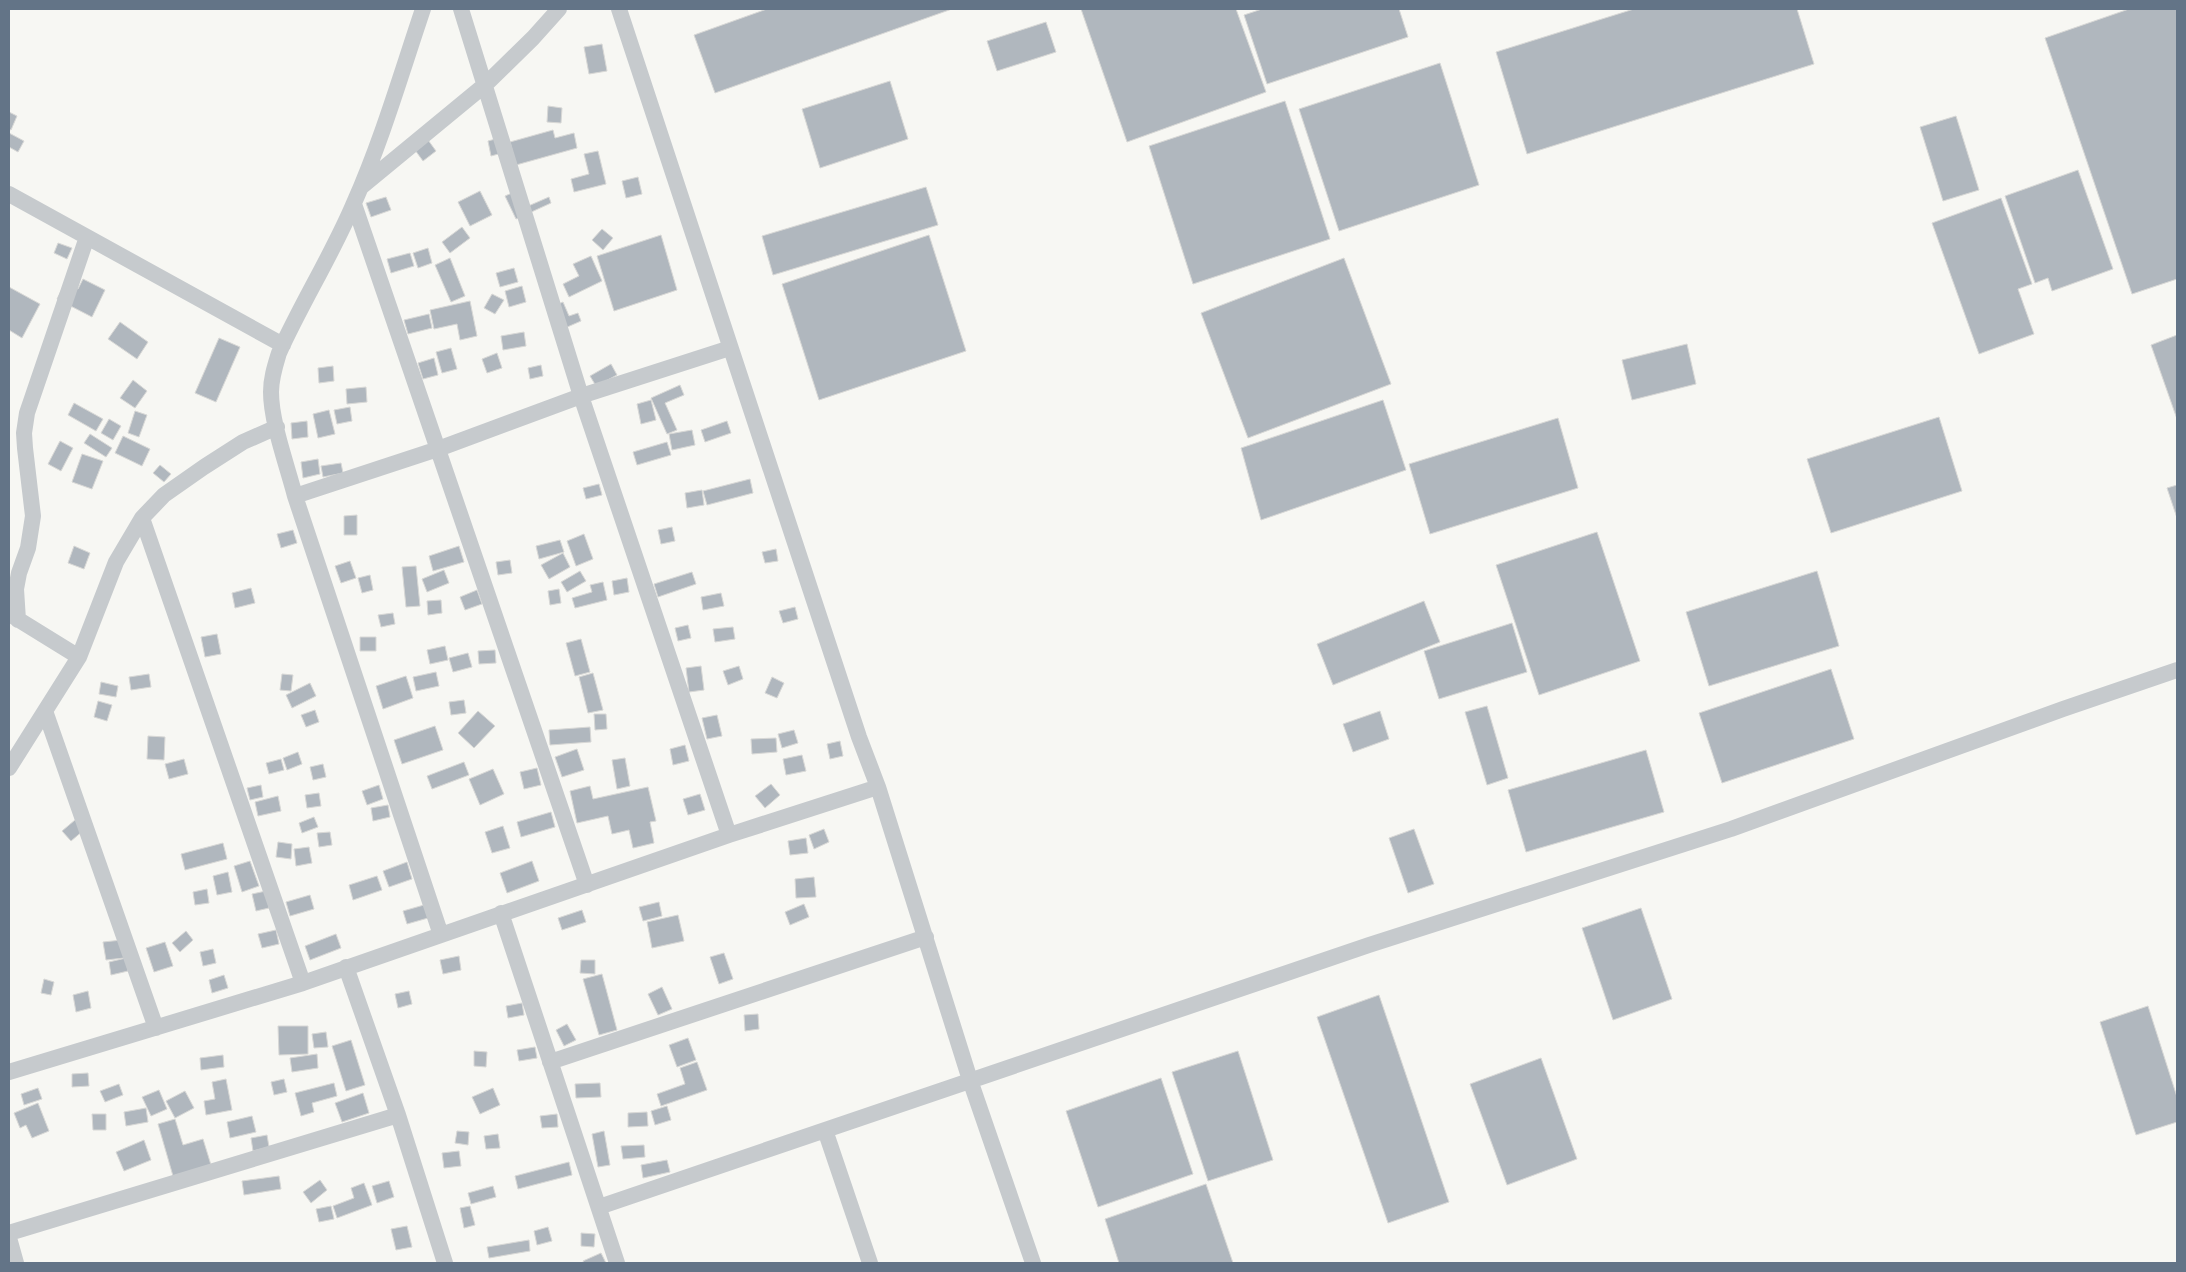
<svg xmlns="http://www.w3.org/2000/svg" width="2186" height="1272" font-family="Quicksand,sans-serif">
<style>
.building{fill:#b0b7be;stroke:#d8d8d6}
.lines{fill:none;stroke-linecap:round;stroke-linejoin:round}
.minor{stroke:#c6cacd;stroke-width:16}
</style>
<rect width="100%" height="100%" fill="#f7f7f3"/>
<path class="building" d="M767 9H952L715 93 694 35Z
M1081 9H1236L1266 92 1127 142Z
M1262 9H1399L1408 37 1267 84 1244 15Z
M1634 9H1797L1814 64 1527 154 1496 52Z
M2129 9H2177V279L2132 294 2045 38Z
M1046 22 1056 52 997 71 987 41Z
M602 44 607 71 589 74 584 47Z
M1440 63 1479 185 1339 231 1299 109Z
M890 81 908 139 820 168 802 109Z
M1285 101 1330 239 1193 284 1149 146Z
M548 106 562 108 561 123 547 122Z
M9 112 17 116 11 130 9 129Z
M1956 116 1979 190 1943 201 1920 127Z
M553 130 555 138 574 133 577 148 516 165 510 142Z
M9 133 24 141 18 152 9 147Z
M503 137 506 152 491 156 488 141Z
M428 140 436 151 423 161 415 150Z
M598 151 606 184 574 192 571 179 589 174 584 154Z
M2078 170 2113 269 2052 291 2048 278 2035 283 2005 196Z
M638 177 642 194 626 198 622 181Z
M926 187 938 225 773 275 762 236Z
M519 190 526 207 549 197 551 203 516 219 505 196Z
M480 191 492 215 470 226 458 202Z
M386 197 391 210 371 217 366 203Z
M2001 198 2032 284 2018 289 2034 334 1979 354 1932 223Z
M462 227 470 238 450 253 442 242Z
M602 229 613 238 603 250 592 240Z
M661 235 677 290 614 311 597 256Z
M929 235 966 351 819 400 782 284Z
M58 243 72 248 67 259 54 253Z
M428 248 432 263 418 268 413 253Z
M410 253 414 266 391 273 387 259Z
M591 256 602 281 569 297 563 284 579 276 573 264Z
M450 258 465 296 451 302 435 265Z
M1344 258 1391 384 1248 438 1201 313Z
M514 268 518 282 500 287 496 273Z
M83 279 105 290 92 317 57 299 65 283 78 289Z
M522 286 526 302 509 307 505 291Z
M9 287 40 304 22 338 9 330Z
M492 294 504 300 495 314 484 308Z
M470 301 477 336 460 340 457 324 434 329 430 310Z
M563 302 569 316 578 313 581 321 565 328 556 305Z
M429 314 432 328 408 334 404 320Z
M120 322 148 342 137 359 108 339Z
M524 332 526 346 503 350 501 336Z
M2177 335V419L2151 345Z
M219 338 240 347 216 402 195 393Z
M1687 344 1696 384 1632 400 1622 360Z
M451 348 457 369 442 373 436 352Z
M497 353 502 368 487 373 482 359Z
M434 358 438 375 423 379 418 363Z
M611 364 617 375 596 386 590 376Z
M541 365 543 376 530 379 528 368Z
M333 366 334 381 319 383 318 368Z
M133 380 147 391 135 408 120 398Z
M680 385 684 395 665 403 677 430 667 434 651 398Z
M366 387 367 402 347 404 346 389Z
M651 400 656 420 641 424 637 404Z
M1383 400 1406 470 1261 520 1241 448Z
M74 403 103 419 96 431 68 415Z
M350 407 352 421 337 424 334 410Z
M329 410 335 434 318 438 313 414Z
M135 411 147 415 139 437 128 433Z
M1939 417 1962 491 1831 533 1807 459Z
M1558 418 1578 488 1430 534 1409 464Z
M109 419 121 426 113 440 101 433Z
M307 421 308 437 292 439 291 423Z
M727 421 731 433 705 442 701 430Z
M692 430 695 445 672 450 669 434Z
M90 434 112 448 106 457 84 443Z
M123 436 150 449 142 466 115 453Z
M60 441 73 448 61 471 48 464Z
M667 442 671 455 637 465 633 452Z
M82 454 103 461 92 489 72 482Z
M318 459 320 474 303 478 301 462Z
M341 463 343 473 323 477 321 466Z
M160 465 171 474 164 482 153 473Z
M750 479 753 493 707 505 703 491Z
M599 484 602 495 586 499 583 488Z
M2177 485V518L2167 488Z
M702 490 704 505 687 508 685 493Z
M357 515V535H344V516Z
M672 527 675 541 661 544 658 530Z
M293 530 297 543 281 548 277 534Z
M1597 532 1640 661 1539 695 1496 565Z
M584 534 593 559 576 566 567 541Z
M560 540 564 552 539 559 536 546Z
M74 546 90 553 84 569 68 563Z
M459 546 464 562 433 571 429 556Z
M776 549 778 561 765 563 762 552Z
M563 553 570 567 549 579 541 565Z
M510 560 512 573 498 575 496 562Z
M350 561 356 578 341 583 335 566Z
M416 566 420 606 406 607 402 567Z
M444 570 449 583 427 592 422 579Z
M580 571 586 581 567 592 561 582Z
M1817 571 1839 646 1709 686 1686 612Z
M692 572 696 584 658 597 654 584Z
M370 575 373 590 362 593 358 578Z
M627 578 629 592 614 595 612 581Z
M603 582 607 600 575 608 572 598 592 592 590 585Z
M251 588 255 603 235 608 232 593Z
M559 589 561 603 550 605 548 591Z
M477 590 482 604 465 610 460 597Z
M721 593 724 606 703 610 701 597Z
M441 600 442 613 428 615 427 601Z
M1424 601 1440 642 1333 685 1317 644Z
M795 607 798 619 783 623 779 611Z
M393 613 395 624 381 627 378 615Z
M1512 623 1527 672 1439 699 1424 651Z
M688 625 691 638 678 641 675 628Z
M733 627 735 639 715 642 713 629Z
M217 634 221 654 205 657 201 637Z
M360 637H376V651H360Z
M581 639 590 672 575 676 566 643Z
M445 646 448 660 430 664 427 650Z
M495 650 496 663 479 664 478 651Z
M468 653 472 667 453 672 449 658Z
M701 666 704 690 689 692 686 668Z
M739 666 743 679 728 685 723 671Z
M1831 669 1854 739 1722 783 1699 713Z
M436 672 439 686 416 691 413 677Z
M593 673 603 710 588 713 579 677Z
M149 674 151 687 131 690 129 677Z
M282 674 293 675 291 691 280 690Z
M406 676 413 698 383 709 376 686Z
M772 677 784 683 777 698 765 693Z
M101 682 118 686 116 697 99 694Z
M310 683 316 696 292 708 286 695Z
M464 700 466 713 451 715 449 702Z
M98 701 112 705 107 721 94 717Z
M1487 706 1508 778 1487 785 1465 712Z
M315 710 319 722 306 727 301 715Z
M478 711 495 726 474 748 458 733Z
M1380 711 1389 739 1353 752 1343 724Z
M594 714H606L607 729 595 730Z
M717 715 722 736 707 739 702 718Z
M435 726 443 750 402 764 394 740Z
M590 727 591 742 550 745 549 730Z
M794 730 798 743 782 748 778 734Z
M148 736 165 737 164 760 147 759Z
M776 738 777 752 752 754 751 739Z
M840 741 843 756 830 759 827 744Z
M685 745 689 761 673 765 670 749Z
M577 749 584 770 562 777 555 757Z
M1646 750 1664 812 1526 852 1508 790Z
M298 752 302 764 287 770 283 758Z
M802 755 806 771 786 775 783 759Z
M625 758 630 786 617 789 612 760Z
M184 759 188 774 169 779 165 764Z
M281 759 284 770 269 774 266 763Z
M464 762 469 775 432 789 427 776Z
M323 764 326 777 313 780 310 767Z
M537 768 541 785 524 789 520 772Z
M493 769 504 794 480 805 469 779Z
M771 784 780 795 765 808 755 796Z
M261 785 263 797 250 800 247 788Z
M379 785 383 799 367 805 362 791Z
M590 786 593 799 648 787 656 821 650 822 654 843 633 848 629 830 612 834 608 816 577 823 570 791Z
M319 793 321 806 307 808 305 795Z
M700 794 705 810 688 815 683 799Z
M278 796 281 811 258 816 255 802Z
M388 805 390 817 373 821 371 808Z
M551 812 555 827 521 837 517 822Z
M314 817 318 827 302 833 299 823Z
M75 820 84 830 71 841 62 831Z
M503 826 510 848 492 853 485 832Z
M824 829 829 842 814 849 809 835Z
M1414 829 1434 884 1408 893 1389 838Z
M330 832 332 845 319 847 317 833Z
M806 838 808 853 790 855 788 841Z
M278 842 292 844 291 859 276 857Z
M223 843 227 859 185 870 181 854Z
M309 847 312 863 296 866 294 849Z
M250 861 259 886 242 892 234 866Z
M532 861 539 881 507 893 500 873Z
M407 862 412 879 389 887 383 871Z
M228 872 232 892 217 895 213 876Z
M377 876 382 890 353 900 349 885Z
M814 877 816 897 796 898 795 879Z
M207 889 209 903 195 905 193 892Z
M266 891 269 908 256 911 252 894Z
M310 895 314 909 290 916 286 902Z
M659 902 662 916 643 921 639 907Z
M804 904 809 917 790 925 785 912Z
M424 905 428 918 407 924 403 911Z
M1641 908 1672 999 1613 1020 1582 928Z
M582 910 586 922 562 930 558 918Z
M678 915 684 941 652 948 647 922Z
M276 930 279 944 262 948 258 934Z
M186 931 193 940 180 952 172 943Z
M336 934 341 948 310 960 305 946Z
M122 940 124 958 106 960 103 942Z
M165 942 173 966 154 972 146 948Z
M213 949 216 963 203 966 200 952Z
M724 953 733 979 719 984 710 957Z
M459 956 461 970 443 974 440 960Z
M126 958 128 971 111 975 109 962Z
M581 960H595V974L580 973Z
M602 974 617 1030 599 1035 583 979Z
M224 975 228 988 212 993 209 980Z
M44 979 54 982 51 995 41 993Z
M662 987 672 1009 658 1015 648 994Z
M88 991 91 1008 76 1012 73 995Z
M409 991 412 1004 398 1008 395 994Z
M1379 995 1449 1202 1388 1223 1317 1017Z
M522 1003 524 1015 508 1018 506 1006Z
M2148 1006 2177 1097V1122L2136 1135 2100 1022Z
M758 1014 759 1029 745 1031 744 1015Z
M567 1024 576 1040 564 1046 556 1030Z
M278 1026H308V1054L279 1055Z
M326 1032 328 1047 314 1048 312 1034Z
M688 1038 696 1060 677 1067 669 1045Z
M351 1040 365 1085 346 1091 332 1046Z
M535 1047 537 1058 519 1061 517 1050Z
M474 1051 487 1052 486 1067 474 1066Z
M1238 1051 1273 1160 1208 1181 1172 1072Z
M317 1054 318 1068 292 1072 290 1058Z
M223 1055 224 1067 201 1070 200 1058Z
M1541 1058 1577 1159 1507 1185 1470 1084Z
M697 1062 707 1090 661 1106 657 1094 685 1084 680 1068Z
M88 1073 89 1086 72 1087V1074Z
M1161 1078 1193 1174 1098 1207 1066 1111Z
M226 1079 232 1110 206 1115 204 1101 215 1099 212 1082Z
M284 1079 287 1092 274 1095 271 1082Z
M334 1083 337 1096 312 1103 314 1112 301 1116 295 1093Z
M600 1083 601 1097 576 1098 575 1084Z
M119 1084 123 1095 105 1102 100 1091Z
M38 1088 42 1099 24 1105 21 1094Z
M493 1088 500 1105 480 1114 472 1097Z
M159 1090 167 1109 151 1116 142 1097Z
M185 1091 194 1108 175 1118 166 1101Z
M363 1093 369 1113 342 1122 335 1103Z
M38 1103 49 1131 32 1138 26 1125 20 1128 14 1113Z
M667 1106 671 1120 655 1125 651 1111Z
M146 1108 148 1122 126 1126 124 1112Z
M647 1112 648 1126 628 1127V1113Z
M92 1114H106V1130H93Z
M557 1114 558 1127 542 1128 540 1116Z
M252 1116 256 1132 230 1138 227 1122Z
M175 1119 183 1145 203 1139 211 1165 173 1176 158 1124Z
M457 1131 469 1132 468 1145 455 1143Z
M604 1131 610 1165 598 1167 592 1134Z
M498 1134 500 1148 486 1149 484 1136Z
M267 1135 269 1147 253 1151 251 1138Z
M144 1140 151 1160 124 1171 116 1152Z
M644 1145 645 1157 623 1159 621 1146Z
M459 1151 461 1166 444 1168 442 1153Z
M667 1160 670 1172 643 1178 641 1165Z
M569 1162 572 1175 518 1189 515 1176Z
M279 1176 281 1189 244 1195 242 1181Z
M320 1180 327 1190 311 1203 303 1192Z
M389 1181 394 1197 377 1203 372 1186Z
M364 1183 372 1205 337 1218 333 1206 354 1198 351 1188Z
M1206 1184 1233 1263H1119L1105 1219Z
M493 1186 496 1197 471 1204 468 1193Z
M331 1206 334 1219 319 1222 316 1209Z
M470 1206 475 1225 464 1228 460 1208Z
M407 1226 412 1247 396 1250 391 1229Z
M548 1227 552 1241 537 1245 534 1231Z
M581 1233 595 1234 594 1247 581 1246Z
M529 1240 530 1251 489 1258 487 1247Z
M601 1253 606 1263H584L583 1261Z"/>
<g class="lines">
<path class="minor" d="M423 9C401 74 382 140 354 203 332 255 302 302 279 353 275 366 271 378 271 392 271 422 287 465 295 496L441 935
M461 9 581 396 729 835
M619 9 859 737 878 787 970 1080 1033 1263
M361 187 486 84 533 38 559 9
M9 194 283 345
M354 204 587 885
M295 496 438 449 581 396 730 348
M142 518 303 983
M11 615 79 657
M18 620 16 589 19 573 28 548 33 516 25 448 24 433 27 413 87 237
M45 711 156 1028
M9 768 79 657 116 562 142 518 164 495 204 467 243 442 277 427
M501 913 617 1263
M346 967 398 1115 445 1263
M550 1062 926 937
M9 1072 303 983 729 835 878 787
M825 1130 870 1263
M599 1207 1369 945 1731 829 2063 709 2177 670
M9 1233 398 1115
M9 1238 16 1263"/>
</g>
<rect width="2186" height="1272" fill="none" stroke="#637487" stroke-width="20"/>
</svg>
